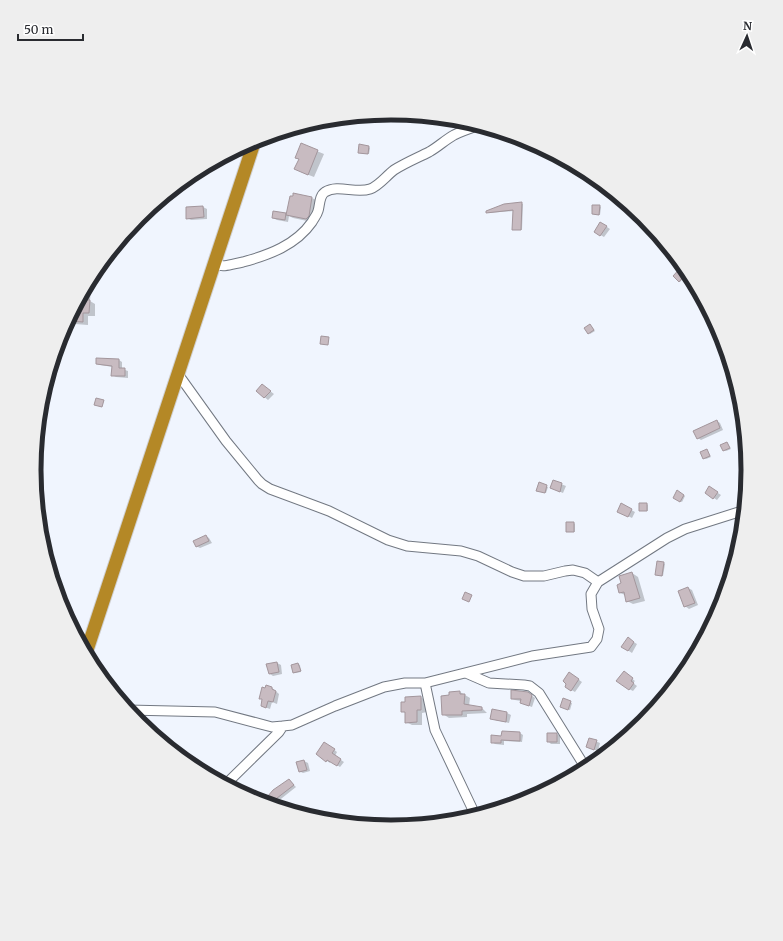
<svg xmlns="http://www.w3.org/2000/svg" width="783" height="941" font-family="Merriweather,serif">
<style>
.shadow{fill:#0003}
.building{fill:#c8bbc1;stroke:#a3969c}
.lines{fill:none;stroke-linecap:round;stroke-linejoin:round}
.minor-casing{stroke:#727882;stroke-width:11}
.highway-casing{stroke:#d0d0d1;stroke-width:15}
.minor{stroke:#fff;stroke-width:9}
.highway{stroke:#b48826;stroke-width:13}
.rim{fill:none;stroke:#292b30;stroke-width:5}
</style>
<rect width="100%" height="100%" fill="#f0f5fe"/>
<path class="shadow" d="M376 115 375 121 363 120 357 117Z
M512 135 529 140V141L518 139Z
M302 145 324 154 314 177 301 172 300 159Z
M369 147 370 148 369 154 360 153Z
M294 194 312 198 318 201 312 222 293 218 289 216 288 222 277 220 273 218 274 212 287 215Z
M623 200 629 205 628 207 621 205Z
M521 203 523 204 522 230 514 229V211L488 213 487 212Z
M600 206 601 207 600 215 593 214Z
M203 207 207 209V219L191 220 187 218Z
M601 223 610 229 604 237 595 232Z
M684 266 689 272 680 282 674 276Z
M87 285 91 288 90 301 95 304V316H88V325L75 324 70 321V318Z
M590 325 595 331 590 334 589 333Z
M119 360 122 362V369L128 371V378L116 377 112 375 113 367 100 365 97 364Z
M262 385 274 394 268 400 257 391Z
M717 421 720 423 723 430 701 440 698 438Z
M727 443 731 449 726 451 724 450Z
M707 450 711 457 706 459 704 458Z
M553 481 566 486 563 493 551 488Z
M539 484 548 487 546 493 539 491Z
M710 488 721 495 717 500 706 493Z
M678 492 685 496 682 502 674 498Z
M647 504 648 505V511L640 510Z
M622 505 635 512 632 518 618 511Z
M574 523 575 524V532L567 531Z
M206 536 209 538 212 543 200 548 196 546Z
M664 563 665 564 663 576 657 575Z
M632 573 638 577 645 601 633 604 627 601 625 595 620 593 622 584Z
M688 588 692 590 698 605 689 609 685 606Z
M628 639 637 644 632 653 623 647Z
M277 663 281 665 282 674 273 676 270 674Z
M298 664 300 665 301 672 295 673H294Z
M569 673 582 682 575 692 566 687Z
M627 675 635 681 633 683 637 686 633 691 629 689Z
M271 687 279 694 277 704 272 702 270 709 262 706 263 700 260 698Z
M460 692 470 698 469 706 482 708 487 713 467 714V717L449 718 443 714 450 696V693Z
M531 695 535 698 532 707 524 704 521 701 515 700 512 699Z
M421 697 426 701 427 712 422 713V725H412L406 722V713L402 711Z
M564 700 572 703 570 710 563 707Z
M493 710 507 713 511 715 509 723 495 720 491 718Z
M520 733 523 735 522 742 504 741V745L495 744 492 742 502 737Z
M557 734 560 736V744H551L548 741Z
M590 739 600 743 598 751 587 747Z
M328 745 337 752 335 756 344 762 340 767 331 761 330 763 317 754Z
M304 761 308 763 310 771 303 773 299 771Z
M289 780 296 787 272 806 263 803Z"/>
<path class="building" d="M301 143 318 150 308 175 294 169 299 159 295 158Z
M359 144 369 146 368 154 358 153Z
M293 193 312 197 309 216 306 219 286 215 290 196H293Z
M522 202 521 230H512L513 210 486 213V211L504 204Z
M592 205H600L599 215 592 214Z
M203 206 204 217 186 219V207Z
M273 211 286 213 285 220 272 218Z
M600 222 607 226 600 236 594 232Z
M683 265 688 271 679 282 673 276Z
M80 299 90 300 89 313H83V322L68 321Z
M590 324 594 330 588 334 584 328Z
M321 336 329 337 328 345 320 344Z
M96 358 119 359V368H125V376H111L112 366 96 364Z
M262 384 271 391 264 398 256 391Z
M96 398 104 400 102 407 94 405Z
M717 420 720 428 697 439 693 431Z
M727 442 730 448 723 451 720 445Z
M707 449 710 456 703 459 700 452Z
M553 480 562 483 560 492 550 488Z
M539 482 547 485 545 493 536 491Z
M709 486 718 492 713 499 705 493Z
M677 490 684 495 680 502 673 498Z
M621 503 632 509 628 517 617 512Z
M639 503H647V511H639Z
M566 522H574V532H566Z
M206 535 209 541 196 547 193 541Z
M657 561 664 562 662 576 655 575Z
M632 572 640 598 626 602 624 592 619 593 617 585 621 583 619 576Z
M688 587 695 603 684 607 678 591Z
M465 592 472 595 469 602 462 599Z
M628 637 634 642 628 651 621 647Z
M277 662 279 672 269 674 266 664Z
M298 663 301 671 293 673 291 665Z
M624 671 633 678 631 681 634 683 629 690 616 681Z
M569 672 579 679 571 691 565 687 566 684 563 681Z
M266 685 272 687V689L276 691 273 702 268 701 266 708 261 706 262 699H259L262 687 265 688Z
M511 690 528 692 532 695 529 706 520 703 521 699H511Z
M460 691V694H465L464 704 482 707V710L462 711V715H442L441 696 449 695V692Z
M421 696V710H417V722L405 723V712H401V702H405V697Z
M563 698 571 701 568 710 560 707Z
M492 709 507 712 506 722 490 719Z
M502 731 520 732V741L501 740V743H491V735L501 736Z
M547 733H557V742H547Z
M589 738 597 740 594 750 586 747Z
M324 742 335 749 332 753 341 759 337 766 327 760 326 762 316 754Z
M304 760 307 770 299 772 296 762Z
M289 779 294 785 268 805 262 803 273 790Z"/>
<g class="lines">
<defs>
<path id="minor" d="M214 264C224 268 232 264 243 262 269 255 296 245 312 222 314 218 317 215 318 211 320 205 319 196 325 192 338 184 356 194 370 189 379 186 386 176 394 170 405 163 417 158 429 152 438 147 445 140 454 135 462 131 471 128 480 125
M178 374 226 441 258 480 262 484 270 489 329 511 388 540 407 546 461 551 478 556 512 572 524 576H544L565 571 573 570 585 573 598 582
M466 673 489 683 524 685 530 686 539 693 587 770
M425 683 435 730 472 808 474 817
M128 710 215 712 272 727 283 726 292 725 335 706 384 687 405 683H425L532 656 591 647 597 639 599 629 592 609 591 594 598 582 667 538 685 529 745 510
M225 785 279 732 283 726"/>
<path id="highway" d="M86 653 255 140"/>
</defs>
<use href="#minor" class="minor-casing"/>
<use href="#highway" class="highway-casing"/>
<use href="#minor" class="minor"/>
<use href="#highway" class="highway"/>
</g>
<path d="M0 0H783V941H0ZM41 470a350 350 0 1 1 700 0a350 350 0 1 1-700 0Z" fill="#eee" fill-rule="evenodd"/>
<path class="rim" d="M41 470a350 350 0 1 1 700 0a350 350 0 1 1-700 0Z"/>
<g transform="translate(747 36) rotate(3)" stroke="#ffffff" stroke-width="3" paint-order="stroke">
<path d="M0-3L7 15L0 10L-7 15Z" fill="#292b30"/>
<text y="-6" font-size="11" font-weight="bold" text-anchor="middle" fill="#292b30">N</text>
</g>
<path d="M18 34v6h65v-6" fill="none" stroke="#292b30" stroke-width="2"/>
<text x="24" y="34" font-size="12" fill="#292b30" stroke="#ffffff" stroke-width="3" paint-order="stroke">50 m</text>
</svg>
